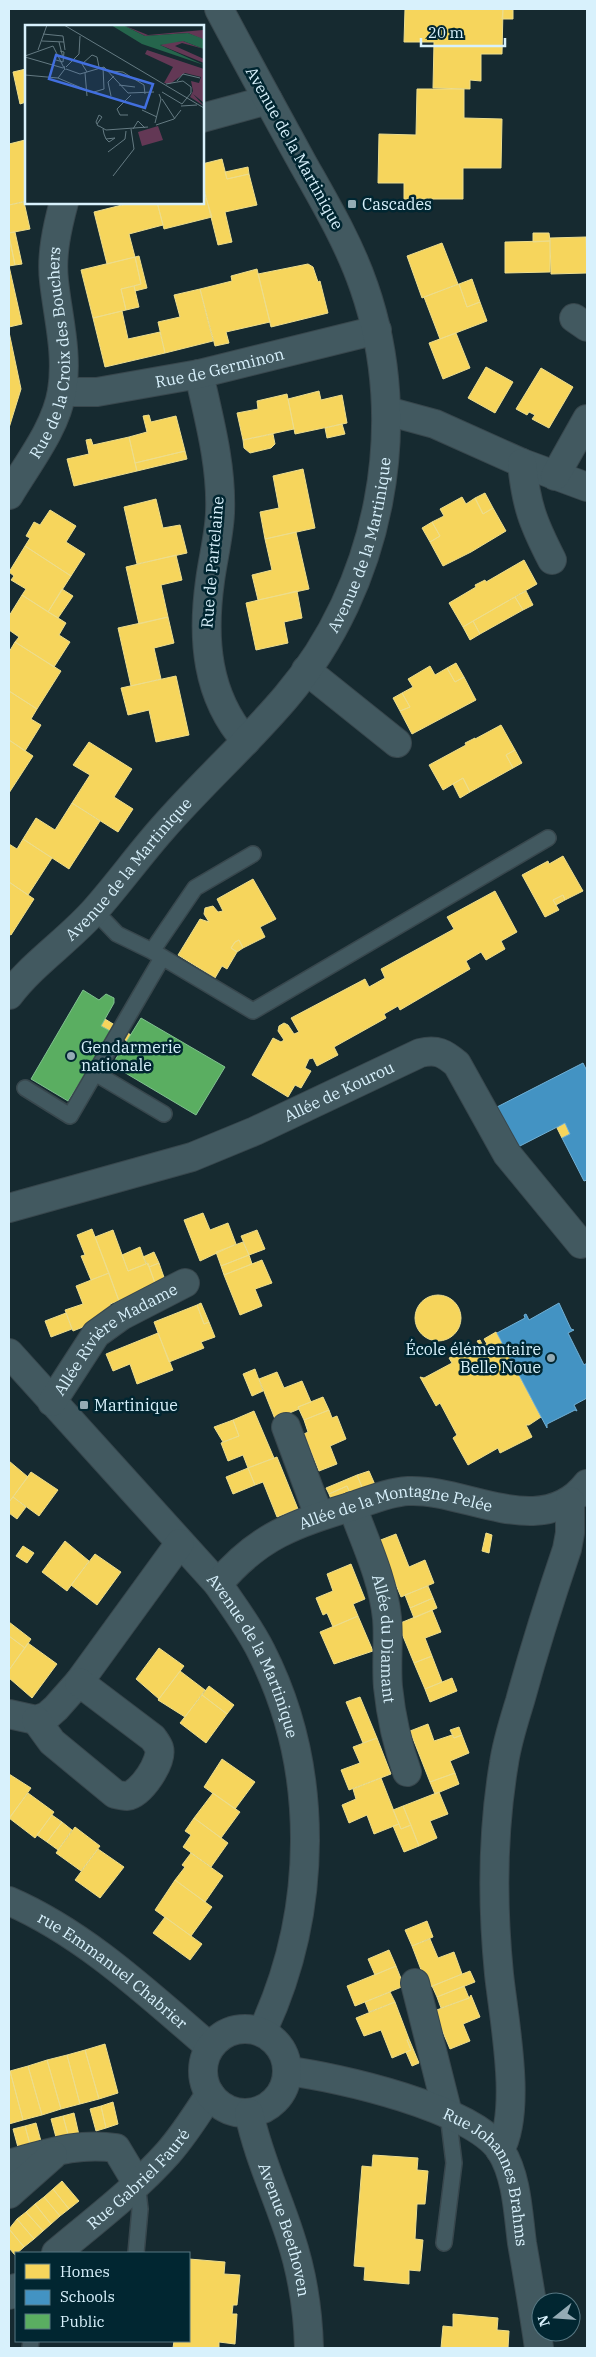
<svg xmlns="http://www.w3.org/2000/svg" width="596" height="2357" font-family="'IBM Plex Serif',serif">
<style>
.homes{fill:#f6d55c;stroke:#eddd8c}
.schools{fill:#4393c3;stroke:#70afd4}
.public{fill:#5aae61;stroke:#80c290}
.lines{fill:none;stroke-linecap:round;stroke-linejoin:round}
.service-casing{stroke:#38474d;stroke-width:18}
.minor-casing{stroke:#38474d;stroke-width:30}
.tertiary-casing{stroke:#38474d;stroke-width:30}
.service{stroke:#425960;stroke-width:15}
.minor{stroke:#425960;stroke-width:28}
.tertiary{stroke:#425960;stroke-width:28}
.poi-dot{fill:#94abb5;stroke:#012631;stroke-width:2}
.labels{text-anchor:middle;stroke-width:5;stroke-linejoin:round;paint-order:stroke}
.street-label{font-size:16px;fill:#d8f1fc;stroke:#012631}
.poi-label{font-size:16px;fill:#d8f1fc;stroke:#012631;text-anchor:start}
.inset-road{fill:none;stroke:#647a82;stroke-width:1}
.view{fill:#426fdf;fill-opacity:0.15;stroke:#426fdf;stroke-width:2.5}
.inset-edge{fill:none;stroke:#d8f1fc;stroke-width:2.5}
</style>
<rect width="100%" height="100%" fill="#162a30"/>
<path class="homes" d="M405 9H503L502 54H481V81L470 80V89L433 88 434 42H404Z
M503 9H513V19H502Z
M26 69V102L20 104 13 72Z
M417 89H464V118L502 119 501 168H463V199H404V183H378L379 134 416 135Z
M25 140 26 201 9 205V144Z
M222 159 227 179 249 174 257 205 225 212 232 242 218 245 202 181V164Z
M248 167 249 174 227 179 225 172Z
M202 185 212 217 164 229 157 202H202Z
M24 202 30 229 9 233V205Z
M134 202H157L163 225 129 234 135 257 107 264 94 212Z
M15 232 22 264 15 265 9 236V233Z
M533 233H549L550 241 533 242Z
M9 236 15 265 9 266Z
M586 237 587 273 551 274 550 238Z
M550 241V272L505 273V242Z
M442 243 458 284 422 298 407 256Z
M139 256 147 288 135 291 134 286 141 284 135 257Z
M135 257 141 284 121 289 126 310 93 318 81 270Z
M308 264 313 267 318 282 320 281 328 313 271 327 258 274Z
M9 266 22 324 9 327Z
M257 269 270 322 226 332 229 343 215 346 200 289 232 281 231 276Z
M472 279 480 302 467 307 459 284Z
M459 284 467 307 480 302 487 321 440 339 424 297Z
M134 286 139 307 126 310 121 289Z
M200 289 213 341 165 353 158 322 180 317 174 295Z
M122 311 128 339 160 332 165 353 105 367 93 318Z
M9 332 21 389 9 428Z
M456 333 470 368 443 379 429 343Z
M486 367 513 382 495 413 468 398Z
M541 368 573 387 549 428 532 419 535 415 529 412 527 415 516 409Z
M319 391 321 400 342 395 347 423 295 434 288 399Z
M287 394 294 429 243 440 237 413 258 409 257 401Z
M149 415 151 422 176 416 185 451 135 463 129 437 147 432 143 416Z
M342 424 345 434 327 438 325 428Z
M273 434 275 444 271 448 250 453 244 448 243 440Z
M129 437 137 471 74 486 67 459 89 454 86 440 91 439 93 445Z
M185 451 187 459 137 471 135 463Z
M303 469 315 528 265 539 260 512 279 508 273 476Z
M485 493 493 508 483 514 475 498Z
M462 497 466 504 475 498 483 514 493 508 506 531 471 552 443 566 430 542 440 536 432 522 444 516 440 509Z
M156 499 163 528 180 525 187 553 137 564 124 507Z
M50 510 76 526 66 542 85 554 71 576 25 546 30 538 26 536 34 522 40 525Z
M432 522 440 536 430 542 422 528Z
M296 532 309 589 258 600 252 575 272 570 265 539Z
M25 546 71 576 48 612 22 595 26 589 11 580 14 576 9 572Z
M176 555 182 580 161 585 168 617 139 624 126 567Z
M524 560 537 584 463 627 449 603 476 587 475 585 485 580 486 582Z
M62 589 73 596 58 618 48 612Z
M297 591 302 618 284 622 288 643 256 650 246 603Z
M526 591 533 605 523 610 515 597Z
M22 595 66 623 59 635 70 642 54 667 15 642 19 637 9 630V616Z
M515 597 523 610 480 634 473 621Z
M168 617 174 643 154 648 161 679 131 686 118 628Z
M473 621 480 634 470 640 463 627Z
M15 642 61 671 37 709 9 691V652Z
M456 663 464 677 455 682 447 668Z
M430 666 435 675 447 668 455 682 464 677 476 700 412 734 400 711 410 707 402 693 413 687 408 679Z
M176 676 189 735 156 742 149 710 128 715 121 688Z
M9 691 37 709 31 719 41 725 25 751 9 740Z
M402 693 410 707 400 711 393 698Z
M501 725 515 750 506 755 513 768 470 792 463 778 443 790 429 765 466 745 465 743 475 738V739Z
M9 740 33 756 9 793Z
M89 742 132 769 114 797 133 809 118 832 72 803 90 775 73 765Z
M515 750 522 763 513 768 506 755Z
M463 778 470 792 460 798 453 784Z
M72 803 100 821 69 869 23 839 36 818 55 830Z
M23 839 52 858 28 895 9 882V844L17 849Z
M563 856 583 891 565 900 563 895 553 900 559 910 545 917 522 875 548 861 549 864Z
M253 879 276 919 260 927 265 937 243 948 239 940 235 942 231 948 237 952 227 969 222 966 215 978 178 955 200 919 209 922 204 914 205 908 213 906 218 912 223 911 217 899Z
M9 882 34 899 11 935 9 934Z
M495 891 517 932 501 941 505 949 486 960 481 952 466 961 470 969 400 1010 398 1006 384 1014 386 1018 334 1047 338 1055 317 1066 313 1058 309 1059 305 1068 311 1071 301 1088 295 1085 288 1097 252 1075 273 1038 281 1042 284 1040 278 1031 279 1026 284 1023 288 1025 294 1034 299 1032 291 1018 365 979 369 987 385 978 381 969 454 929 447 917Z
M563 895 565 900 556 905 553 900Z
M239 940 243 948 237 952 231 948 235 942Z
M105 1019 131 1035 127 1041 101 1026Z
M565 1123 570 1134 562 1138 557 1128Z
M203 1213 210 1230 228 1223 236 1244 200 1261 184 1220Z
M92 1229 109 1273 91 1280 81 1256 85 1255 77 1235Z
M113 1230 128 1271 148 1263 156 1286 119 1301 95 1237Z
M257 1230 265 1249 249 1255 241 1236Z
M243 1242 249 1255 221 1266 216 1252Z
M140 1247 146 1264 128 1271 122 1255Z
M154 1252 159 1263 149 1267 143 1257Z
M249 1255 252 1264 224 1275 221 1266Z
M262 1260 272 1283 255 1289 262 1306 240 1315 224 1275Z
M159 1263 166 1283 156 1286 149 1267Z
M109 1273 119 1301 110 1304 113 1315 73 1331 65 1310 83 1304 76 1286Z
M415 1318a23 23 0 1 1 46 0a23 23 0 1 1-46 0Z
M201 1303 209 1322 204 1324 197 1305Z
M197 1305 204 1324 209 1322 215 1337 201 1342 204 1348 169 1362 154 1322Z
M66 1313 72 1329 51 1337 45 1321Z
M496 1332 541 1417 529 1425H526L532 1437 500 1453 498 1448 468 1465 453 1438 457 1435 440 1403 436 1406 420 1377 424 1378 452 1363 449 1358 479 1344 477 1341 480 1340 483 1346 487 1344 484 1339Z
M158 1333 173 1370 137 1384 130 1364 113 1371 106 1354Z
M255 1369 263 1391 252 1396 243 1374Z
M277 1372 284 1388 302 1381 311 1402 298 1407 299 1409 275 1419 259 1379Z
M323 1397 329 1410 304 1420 298 1407Z
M329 1410 332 1418 337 1416 346 1439 330 1446 337 1464 319 1471 304 1434 308 1432 304 1420Z
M254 1411 274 1458 248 1468 243 1455 228 1461 221 1443 239 1436 233 1420Z
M233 1420 239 1436 223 1442 214 1427Z
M277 1457 298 1509 277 1517 263 1482 255 1485 248 1468Z
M9 1461 28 1477 9 1502Z
M248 1468 255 1485 233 1494 226 1477Z
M369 1471 376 1487 364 1492 357 1475Z
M31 1472 58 1490 39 1516 13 1497Z
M357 1475 364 1492 351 1496 347 1486 329 1494 326 1488Z
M347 1486 351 1496 333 1504 329 1494Z
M13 1497 26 1507 17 1519 9 1513V1502Z
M486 1533 492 1535 489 1553 482 1551Z
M396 1534 409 1567 425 1560 434 1583 401 1597 378 1541Z
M65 1541 89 1561 67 1591 42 1572Z
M23 1546 34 1553 27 1563 16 1556Z
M95 1554 121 1572 97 1605 71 1585Z
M351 1564 365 1599 353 1604 358 1616 333 1627 327 1613 323 1615 316 1598 333 1591 327 1574Z
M428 1586 433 1598 410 1608 405 1595Z
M433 1598 437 1608 414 1618 410 1608Z
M432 1610 441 1632 425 1638 432 1656 414 1663 398 1624Z
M358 1616 373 1651 334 1664 320 1632Z
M9 1622 31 1639 25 1648 9 1636Z
M9 1636 25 1648 9 1670Z
M28 1643 57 1664 32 1698 9 1678V1670Z
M159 1648 184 1666 159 1699 136 1679Z
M432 1656 442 1682 425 1689 414 1663Z
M180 1671 205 1690 185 1717 158 1700Z
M452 1678 457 1691 430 1702 425 1689Z
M209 1686 234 1705 227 1714 202 1695Z
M202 1695 227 1714 206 1743 180 1723Z
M360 1697 377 1738 363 1743 346 1702Z
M428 1724 434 1741 452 1735 454 1738 462 1735 469 1753 450 1761 455 1773 430 1782 410 1731Z
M459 1727 462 1735 454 1738 450 1730Z
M377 1738 391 1774 349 1790 341 1770 360 1763 353 1747Z
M222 1759 255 1782 235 1809 204 1787Z
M455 1773 459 1784 435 1794 430 1782Z
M9 1774 31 1788 9 1819Z
M381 1778 399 1824 374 1834 367 1815 349 1823 342 1805 356 1799 353 1789Z
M439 1792 448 1814 430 1821 437 1838 419 1846 403 1806Z
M28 1793 54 1812 35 1838 9 1818Z
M213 1793 240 1812 221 1838 194 1818Z
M403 1806 411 1825 401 1829 393 1810Z
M52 1815 62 1822 47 1842 37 1835Z
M194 1818 228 1843 211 1867 183 1847 191 1835 185 1831Z
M62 1822 72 1830 58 1850 47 1842Z
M399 1824 401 1829 411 1825 419 1846 404 1852 393 1826Z
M75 1827 100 1846 81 1871 56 1853Z
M98 1849 124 1867 100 1898 75 1880Z
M191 1853 223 1876 205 1902 175 1880 185 1867 182 1865Z
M175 1880 212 1907 191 1936 155 1910Z
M165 1917 202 1944 190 1960 153 1933Z
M427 1921 433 1937 412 1946 405 1930Z
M430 1939 438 1958 454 1952 462 1974 428 1988 412 1946Z
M389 1950 396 1966 375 1975 368 1959Z
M396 1966 404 1986 355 2006 347 1986Z
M470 1971 475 1982 437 1997 432 1986Z
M464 1986 469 1998 441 2008 437 1997Z
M390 1992 395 2002 369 2012 365 2002Z
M471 1995 480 2017 463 2024 470 2041 450 2049 434 2011 469 1998Z
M395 2002 409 2039 407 2040 411 2050 392 2058 381 2030 364 2036 356 2018Z
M409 2039 419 2063 412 2066 406 2052 411 2050 407 2040Z
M105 2044 118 2093 99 2099 85 2050Z
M85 2050 99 2099 80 2104 67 2055Z
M67 2055 80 2104 61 2109 47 2060Z
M47 2060 61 2109 42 2115 28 2066Z
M28 2066 42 2115 23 2120 10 2071Z
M10 2071 23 2120 9 2124V2071Z
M113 2102 118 2124 106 2128 101 2106Z
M101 2106 106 2128 96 2131 90 2109Z
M74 2113 79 2135 69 2138 63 2116Z
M63 2116 69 2138 57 2141 51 2119Z
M36 2123 42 2145 31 2148 25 2126Z
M25 2126 31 2148 19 2151 13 2129Z
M373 2155 418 2158 417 2170 428 2171 425 2204H417L415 2239 423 2240 420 2271 409 2270V2284L364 2280 365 2267 354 2266 362 2166 372 2167Z
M62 2181 79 2201 69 2209 53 2189Z
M53 2189 69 2209 60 2216 44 2197Z
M44 2197 60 2216 51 2224 35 2204Z
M35 2204 51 2224 43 2231 26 2212Z
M26 2212 43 2231 34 2239 17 2219Z
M17 2219 34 2239 24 2247 9 2229Z
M9 2229 24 2247 15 2255 9 2248Z
M189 2259 225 2262 224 2274 240 2275 237 2305H233L232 2314H237L235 2344 219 2342V2348H173L174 2341H189Z
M453 2314 498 2318 497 2330 509 2331 508 2348H441L443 2326 453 2327Z"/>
<path class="schools" d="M583 1063 587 1071V1180L584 1181 562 1138 570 1134 565 1123 516 1148 495 1108Z
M559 1303 571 1329 574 1330 568 1333 584 1365 587 1363V1398L574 1405 577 1411 575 1410 547 1424V1428L497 1333 525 1318 524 1315 526 1314 529 1320Z"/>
<path class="public" d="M83 990 99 1000 106 994 114 998V1003L101 1026 112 1032 68 1101 31 1079Z
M141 1018 225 1067 196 1115 112 1065Z"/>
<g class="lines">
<defs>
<path id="service" d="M95 911 117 934 152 951 253 1011 548 838
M152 951 195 888 253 854
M95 1073 164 1114
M25 1088 70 1116 162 958
M444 2243 454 2163 448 2114
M136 2253 140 2209 137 2183
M30 2348 31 2341"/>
<g id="minor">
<path d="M202 118 268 100"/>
<path d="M574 318 587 327"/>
<path d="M199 374C209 419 222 466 220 513 219 536 213 558 210 581 202 638 206 696 246 741"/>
<path id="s1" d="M62 392H97L199 374 377 330"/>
<path d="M387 411 435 424 522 463 587 487"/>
<path d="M522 463C526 505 533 523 552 560"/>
<path d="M555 476 587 419"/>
<path id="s2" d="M9 495C28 463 56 428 62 391 68 353 58 318 54 281 51 255 57 228 64 202"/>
<path d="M306 670 397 743"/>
<path id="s3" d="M9 995C33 963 69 940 96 909 119 883 139 855 162 829 202 783 247 743 286 697 380 586 412 425 364 287 349 243 325 203 302 162 274 111 246 60 219 9"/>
<path id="s4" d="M9 1208 192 1157 255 1131 420 1053C437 1049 444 1053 457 1064L507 1154 581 1244"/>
<path id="s5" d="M9 1353 218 1584C233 1606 249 1627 261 1651 321 1769 318 1913 262 2032"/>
<path id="s6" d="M52 1402 96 1334 121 1316 185 1283"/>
<path d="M286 1427 319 1516"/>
<path id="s7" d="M352 1506C365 1542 383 1579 387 1618 389 1641 386 1664 388 1687 391 1716 397 1744 407 1772"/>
<path id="s8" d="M218 1584C259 1535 295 1524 353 1506 371 1500 389 1492 408 1491 465 1488 542 1542 587 1484"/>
<path d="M9 1714 36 1720 47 1716 56 1708 79 1682 180 1543"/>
<path d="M36 1720 52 1742 115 1794C119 1795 124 1796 127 1796 141 1794 163 1761 159 1748 158 1745 155 1741 153 1738L79 1682"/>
<path d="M415 1983 448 2114"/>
<path id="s9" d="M288 2071C337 2077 474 2108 501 2151 517 2177 518 2213 522 2243 528 2278 534 2313 539 2348"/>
<path d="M500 2150C522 2110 504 2021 499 1974 492 1903 492 1834 504 1763 507 1742 514 1721 520 1701 534 1650 550 1599 567 1549L570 1533V1501"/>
<path d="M9 2164C46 2154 77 2142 116 2148L137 2183"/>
<path d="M9 2194 53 2155"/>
<path id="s10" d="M56 2253C94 2221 135 2190 168 2153 184 2135 197 2114 210 2094"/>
<path d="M9 2295 16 2288"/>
</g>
<g id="tertiary">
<path id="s11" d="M9 1901C85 1934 148 1994 210 2047"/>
<circle cx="245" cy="2071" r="42"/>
<path id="s12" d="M249 2113C258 2156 277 2195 290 2236 302 2272 308 2310 309 2348"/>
</g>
</defs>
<use href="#service" class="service-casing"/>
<use href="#minor" class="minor-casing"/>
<use href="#tertiary" class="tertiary-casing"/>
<use href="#service" class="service"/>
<use href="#minor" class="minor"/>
<use href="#tertiary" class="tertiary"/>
</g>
<g class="poi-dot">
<rect x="347" y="199" width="10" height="10" rx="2.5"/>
<circle cx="71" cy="1056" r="5"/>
<circle cx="551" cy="1358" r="5"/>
<rect x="79" y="1400" width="10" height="10" rx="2.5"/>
</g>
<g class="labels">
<g class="street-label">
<text transform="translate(295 148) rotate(61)" y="6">Avenue de la Martinique</text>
<text dy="6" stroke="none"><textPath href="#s2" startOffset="154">Rue de la Croix des Bouchers</textPath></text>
<text dy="6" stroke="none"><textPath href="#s1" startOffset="160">Rue de Germinon</textPath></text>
<text dy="6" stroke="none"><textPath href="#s3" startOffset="579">Avenue de la Martinique</textPath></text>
<text transform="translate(212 562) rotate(-85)" y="6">Rue de Partelaine</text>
<text dy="6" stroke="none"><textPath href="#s3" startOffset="174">Avenue de la Martinique</textPath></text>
<text dy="6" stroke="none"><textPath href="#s4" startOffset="351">Allée de Kourou</textPath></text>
<text dy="6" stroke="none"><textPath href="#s6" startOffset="92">Allée Rivière Madame</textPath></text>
<text dy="6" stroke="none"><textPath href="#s8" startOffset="202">Allée de la Montagne Pelée</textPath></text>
<text dy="6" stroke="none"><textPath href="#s7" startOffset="138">Allée du Diamant</textPath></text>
<text dy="6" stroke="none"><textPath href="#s5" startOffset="392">Avenue de la Martinique</textPath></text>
<text dy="6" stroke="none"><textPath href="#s11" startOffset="125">rue Emmanuel Chabrier</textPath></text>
<text dy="6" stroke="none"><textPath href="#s10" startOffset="111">Rue Gabriel Fauré</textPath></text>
<text dy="6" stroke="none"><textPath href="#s9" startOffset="246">Rue Johannes Brahms</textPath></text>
<text dy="6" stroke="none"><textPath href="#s12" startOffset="122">Avenue Beethoven</textPath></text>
</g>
<g class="poi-label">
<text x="362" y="210">Cascades</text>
<text x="81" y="1053">Gendarmerie<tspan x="81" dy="18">nationale</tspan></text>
<text x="541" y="1355" text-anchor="end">École élémentaire<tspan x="541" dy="18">Belle Noue</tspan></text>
<text x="94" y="1411">Martinique</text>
</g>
</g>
<g transform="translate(25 25)">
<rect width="179" height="179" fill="#162a30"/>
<path d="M98 0 123 10 178 5 179 15 163 8 120 11ZM144 17 158 16 179 24 157 18 150 21 179 34V38L135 20ZM122 25 179 44V78L168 69 179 81 165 72 168 66 166 56 174 58 176 52 160 48 145 59 139 58 148 42 120 29ZM133 101 138 115 117 121 113 107Z" fill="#633855"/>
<path d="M86 0H98L120 11 163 8 176 13 179 15V24L158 16 135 20 179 40 117 19Z" fill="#25654c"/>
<path class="inset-road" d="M39 0 179 83M18 9 38 11 40 25M17 16 39 17M34 17 38 33M13 25 22 0M0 31 28 21 40 45 39 41M0 32 38 43M31 35 38 37 39 27 35 26M41 42 54 29 55 11M41 44 55 49 79 42 103 68 129 67M86 46 98 47 119 60 120 69M62 47 57 39 67 30 72 32 74 42M60 48 62 71M0 50 33 53 39 45M33 53 59 64M152 56 158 49 175 53M94 60 110 62M69 67 79 64 78 42M137 67 157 79 166 68V62L158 56 141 59M86 71 83 57 89 51M137 74 150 94M156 81 172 80M117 85 132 92M103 90H95L92 84 106 70M130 98 136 74 134 69M72 99 77 92 74 90 71 97 73 101H74L81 105 123 102M131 100 149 94 156 85M78 104 79 109 81 114 84 117 90 113 81 114M108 104 113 96 120 103M83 127 100 114 101 106M88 151 109 124 106 104"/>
<path class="view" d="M31 30 128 59 120 83 24 54Z"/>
<rect width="179" height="179" class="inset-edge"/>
</g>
<rect width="596" height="2357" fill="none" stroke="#d8f1fc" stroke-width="20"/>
<rect x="15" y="2252" width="175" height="90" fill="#012631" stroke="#577782"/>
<rect x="25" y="2264" width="25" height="15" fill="#f6d55c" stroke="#577782"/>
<text x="60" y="2277" font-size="15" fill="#d8f1fc">Homes</text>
<rect x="25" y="2290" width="25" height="15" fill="#4393c3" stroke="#577782"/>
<text x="60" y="2302" font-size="15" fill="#d8f1fc">Schools</text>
<rect x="25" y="2314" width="25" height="15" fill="#5aae61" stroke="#577782"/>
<text x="60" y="2327" font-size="15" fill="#d8f1fc">Public</text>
<g transform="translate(556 2317) rotate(253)"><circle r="24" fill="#012631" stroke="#577782"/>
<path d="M0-4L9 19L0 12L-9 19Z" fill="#94abb5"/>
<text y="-8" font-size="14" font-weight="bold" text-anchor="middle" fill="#d8f1fc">N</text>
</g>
<path d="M421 38v8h84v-8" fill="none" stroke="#d8f1fc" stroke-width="2.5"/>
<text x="428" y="38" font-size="15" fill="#d8f1fc" stroke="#012631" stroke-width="4" paint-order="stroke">20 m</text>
</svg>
